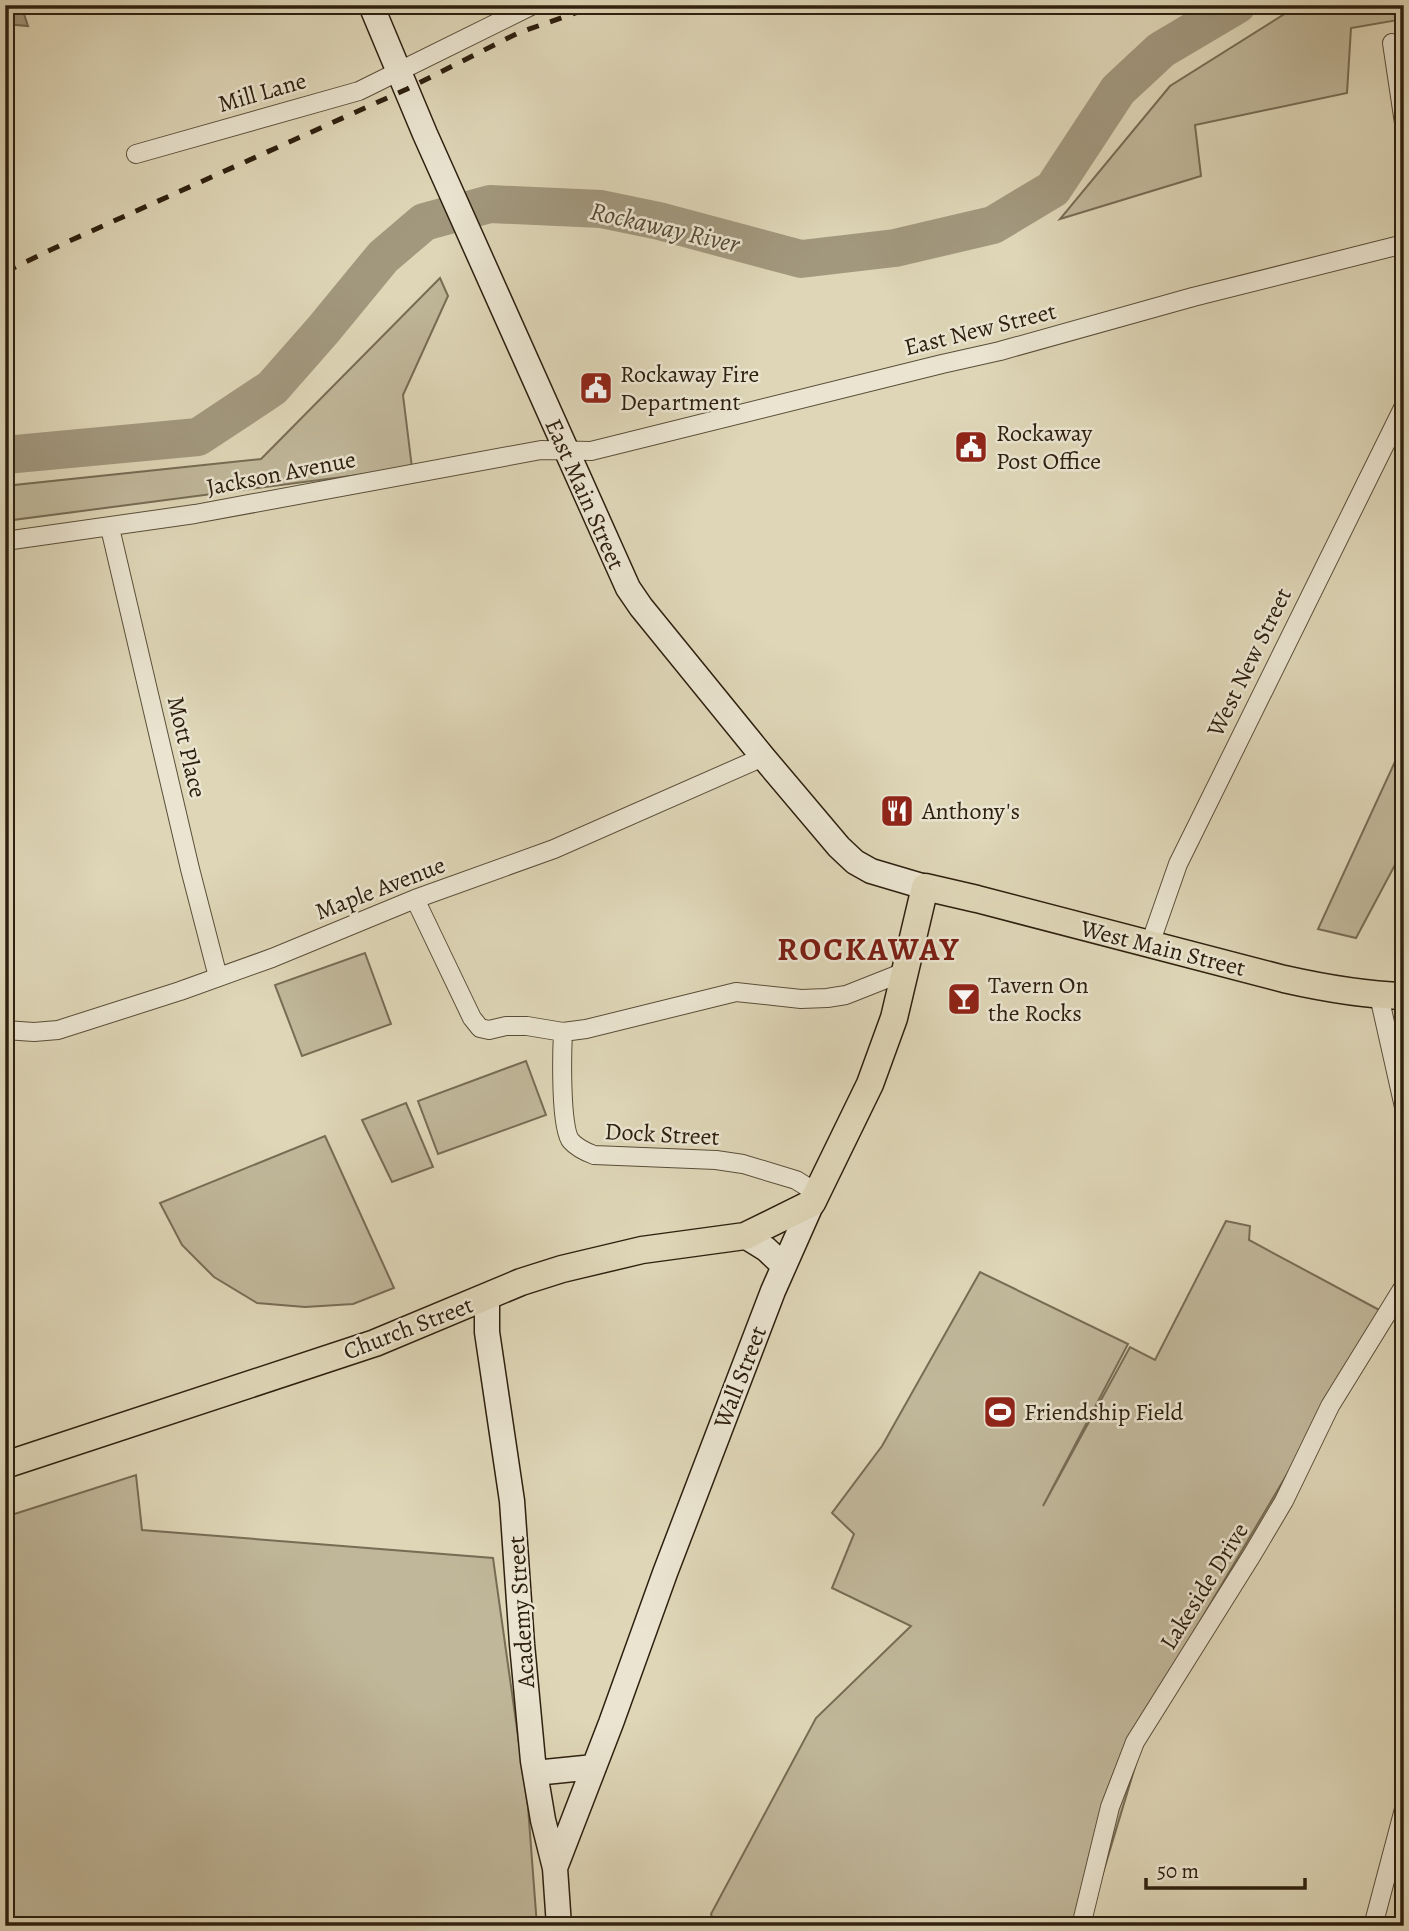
<svg xmlns="http://www.w3.org/2000/svg" width="1409" height="1931" font-family="Alegreya,serif">
<style>
.green{fill:#c0b79a;stroke:#776c54;stroke-width:2}
.water{fill:#a2987e;stroke:#746852;stroke-width:2}
.lines{fill:none;stroke-linecap:round;stroke-linejoin:round}
.river{stroke:#a2987e;stroke-width:38}
.street-casing{stroke:#5a4e39;stroke-width:20}
.secondary-casing{stroke:#2e200f;stroke-width:27}
.primary-casing{stroke:#2e200f;stroke-width:29}
.street{stroke:#eae4d0;stroke-width:18}
.secondary{stroke:#eae4d0;stroke-width:24}
.primary{stroke:#ded6b7;stroke-width:26}
.rail{stroke:#2e200f;stroke-width:5;stroke-dasharray:12 12;stroke-linecap:butt}
.labels{text-anchor:middle;stroke-width:5;stroke-linejoin:round;paint-order:stroke}
.street-label{font-size:24px;fill:#2e200f;stroke:#eae4d0}
.poi-label{font-size:24px;fill:#2e200f;stroke:#eae4d0;text-anchor:start}
.water-label{font-size:26px;font-style:italic;fill:#574a36;stroke:#eae4d0}
.district-label{font-size:32px;font-weight:bold;letter-spacing:2px;fill:#7a1f14;stroke:#eae4d0}
</style>
<rect width="100%" height="100%" fill="#ded6b7"/>
<filter id="stains"><feTurbulence type="fractalNoise" baseFrequency=".00286" numOctaves="4"/><feColorMatrix values="0 0 0 0 .2 0 0 0 0 .09 0 0 0 0 .02 0 0 0 .5 -.17"/></filter>
<radialGradient id="worn" r=".72"><stop offset=".6" stop-color="#630" stop-opacity="0"/><stop offset="1" stop-color="#630" stop-opacity=".3"/></radialGradient>
<path class="green" d="M1303 5H1404V19L1351 28 1347 93 1195 125 1201 176 1060 219 1170 86 1294 8Z
M440 278 448 296 403 395 412 468 5 521V486L261 459Z
M1404 742V848L1356 938 1318 929Z
M365 953 391 1024 302 1056 275 985Z
M526 1061 546 1115 438 1154 418 1101Z
M406 1103 433 1167 392 1182 362 1120Z
M325 1136 394 1288 353 1304 305 1307 257 1303 214 1277 182 1245 160 1203Z
M1226 1221 1250 1226 1249 1240 1383 1312 1157 1694 1087 1926H715L711 1914 816 1718 911 1626 832 1588 854 1534 832 1513 882 1446 980 1272 1128 1344 1043 1506 1130 1347 1155 1360Z
M136 1475 142 1530 493 1558 528 1807 537 1926H5V1517Z"/>
<path class="water" d="M5 5H21L28 26 5 24Z"/>
<g class="lines">
<path class="river" d="M5 455 198 437 272 388 323 330 383 257 424 222 490 204 601 209 659 221 801 259 895 248 993 225 1053 189 1118 90 1161 50 1237 5"/>
<defs>
<path id="street" d="M1392 43 1404 123
M136 154 359 91 533 5
M110 528 190 869 218 977
M5 541 195 514 541 450 591 451 942 364 1000 351 1193 297 1404 244
M415 899 472 1018 480 1028 489 1030 506 1026H527L563 1032 586 1029 736 992 801 999 827 998 846 995 904 972
M1150 944 1178 864 1404 406
M1379 996 1404 1107
M5 1030 34 1032 58 1030 180 991 272 958 415 899 554 849 763 757
M563 1032C562 1051 560 1129 571 1141 577 1148 586 1152 594 1155L716 1160 743 1164 796 1180 817 1193
M1081 1926 1110 1807 1135 1742 1252 1555 1284 1501 1330 1406 1404 1286
M1373 1926 1404 1809"/>
<path id="secondary" d="M371 5 425 134 628 588 641 607 763 757 839 847 855 862 871 871 925 887
M745 1236 766 1249 783 1265
M487 1297V1332L512 1501 522 1644 533 1761 543 1820 555 1868 559 1926
M535 1773 594 1767
M555 1868 611 1723 665 1573 773 1291 812 1203"/>
<path id="primary" d="M5 1465 375 1343 521 1282 562 1269 642 1250 745 1236 812 1203 870 1084 894 1018 925 887 977 899 1284 979C1324 988 1363 995 1404 996"/>
</defs>
<use href="#street" class="street-casing"/>
<use href="#secondary" class="secondary-casing"/>
<use href="#primary" class="primary-casing"/>
<use href="#street" class="street"/>
<use href="#secondary" class="secondary"/>
<use href="#primary" class="primary"/>
<path class="rail" d="M5 272 65 243 407 89 518 33 598 5"/>
</g>
<defs>
<symbol id="civic-square" viewBox="-11 -11 22 22"><rect x="-9" y="-9" width="18" height="18" rx="4" fill="#8f2418" stroke="#eae4d0"/><path d="M-.6-6.5H3V-4.5H.6V-3L4-1V1h2V6H-6V1h2V-1L-.6-3ZM-1.2 2.5V6h2.4V2.5Z" fill="#fff"/></symbol>
<symbol id="restaurant-square" viewBox="-11 -11 22 22"><rect x="-9" y="-9" width="18" height="18" rx="4" fill="#8f2418" stroke="#eae4d0"/><path d="M-5-6h1v4h1v-4h1v4h1v-4h1v5L-1.5 .5V6h-2V.5L-5-1ZM5-6V6H3V1.5H1.5Q1.5-4 5-6Z" fill="#fff"/></symbol>
<symbol id="bar-square" viewBox="-11 -11 22 22"><rect x="-9" y="-9" width="18" height="18" rx="4" fill="#8f2418" stroke="#eae4d0"/><path d="M-6-5H6L.8 .8V4.5H3.5V6h-7V4.5H-.8V.8Z" fill="#fff"/></symbol>
<symbol id="stadium-square" viewBox="-11 -11 22 22"><rect x="-9" y="-9" width="18" height="18" rx="4" fill="#8f2418" stroke="#eae4d0"/><path d="M0-5a6.5 5 0 1 0 0 10a6.5 5 0 1 0 0-10ZM-3.5-1.8h7v3.6h-7Z" fill="#fff"/></symbol>
</defs>
<g fill-rule="evenodd">
<use href="#civic-square" x="577" y="369" width="38" height="38"/>
<use href="#civic-square" x="952" y="428" width="38" height="38"/>
<use href="#restaurant-square" x="878" y="792" width="38" height="38"/>
<use href="#bar-square" x="945" y="980" width="38" height="38"/>
<use href="#stadium-square" x="981" y="1393" width="38" height="38"/>
</g>
<g class="labels">
<g class="street-label">
<text transform="translate(262 92) rotate(-16)" y="8">Mill Lane</text>
<text transform="translate(980 329) rotate(-14)" y="8">East New Street</text>
<text transform="translate(281 473) rotate(-11)" y="8">Jackson Avenue</text>
<text transform="translate(585 494) rotate(66)" y="8">East Main Street</text>
<text transform="translate(1249 662) rotate(-64)" y="8">West New Street</text>
<text transform="translate(187 747) rotate(77)" y="8">Mott Place</text>
<text transform="translate(380 888) rotate(-21)" y="8">Maple Avenue</text>
<text transform="translate(1163 948) rotate(14)" y="8">West Main Street</text>
<text transform="translate(662 1134) rotate(3)" y="8">Dock Street</text>
<text transform="translate(408 1328) rotate(-21)" y="8">Church Street</text>
<text transform="translate(740 1377) rotate(-69)" y="8">Wall Street</text>
<text transform="translate(1204 1586) rotate(-58)" y="8">Lakeside Drive</text>
<text transform="translate(521 1612) rotate(-94)" y="8">Academy Street</text>
</g>
<g class="poi-label">
<text x="620" y="382">Rockaway Fire<tspan x="620" dy="28">Department</tspan></text>
<text x="996" y="441">Rockaway<tspan x="996" dy="28">Post Office</tspan></text>
<text x="922" y="819">Anthony's</text>
<text x="988" y="993">Tavern On<tspan x="988" dy="28">the Rocks</tspan></text>
<text x="1024" y="1420">Friendship Field</text>
</g>
<g class="water-label">
<text transform="translate(665 227) rotate(13)" y="9">Rockaway River</text>
</g>
<g class="district-label">
<text x="869" y="960">ROCKAWAY</text>
</g>
</g>
<rect width="1409" height="1931" fill="none" stroke="#ded6b7" stroke-width="28"/>
<rect x="7" y="7" width="1395" height="1917" fill="none" stroke="#2e200f" stroke-width="3.5"/>
<rect x="14" y="14" width="1381" height="1903" fill="none" stroke="#2e200f" stroke-width="2"/>
<path d="M1146 1878v10h159v-10" fill="none" stroke="#2e200f" stroke-width="3.5"/>
<text x="1157" y="1878" font-size="21" fill="#2e200f" stroke="#eae4d0" stroke-width="5" paint-order="stroke">50 m</text>
<rect width="100%" height="100%" filter="url(#stains)"/>
<rect width="100%" height="100%" fill="url(#worn)"/>
</svg>
